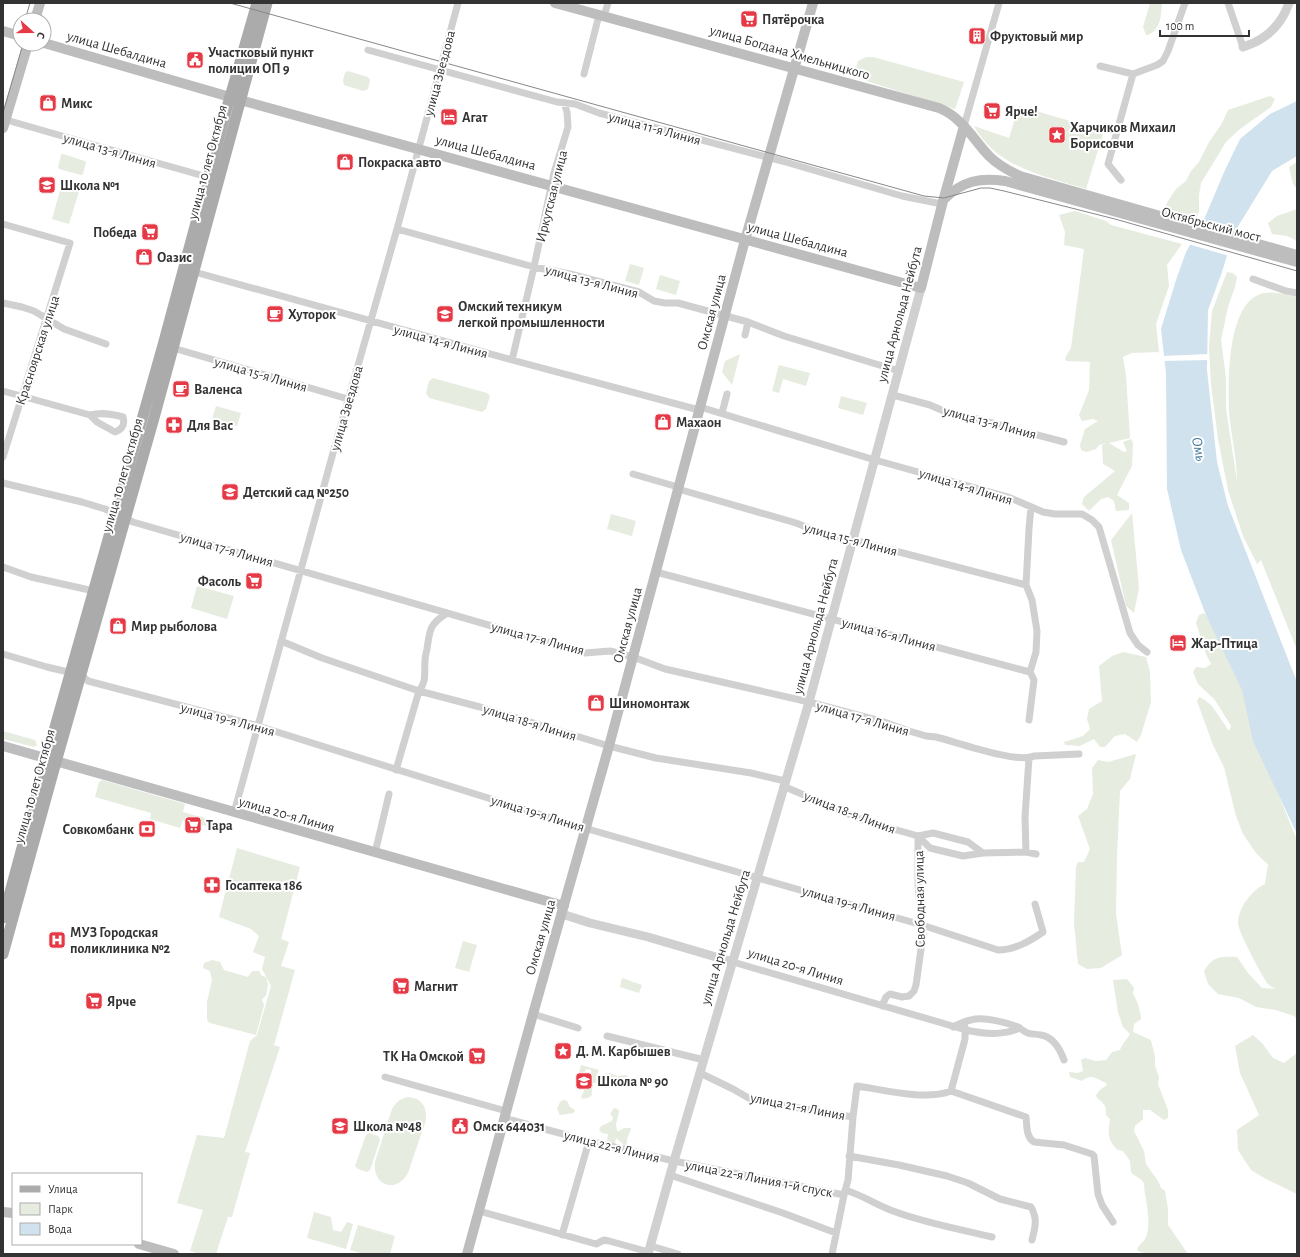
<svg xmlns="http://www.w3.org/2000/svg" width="1300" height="1257" font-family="'Alegreya Sans',sans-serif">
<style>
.green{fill:#e6ecdf}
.water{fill:#cfe2ee}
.pier{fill:#fff}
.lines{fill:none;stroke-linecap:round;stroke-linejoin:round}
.minor{stroke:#d0d0d0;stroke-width:7}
.tertiary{stroke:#d0d0d0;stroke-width:9}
.secondary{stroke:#bdbdbd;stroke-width:10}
.primary{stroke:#ababab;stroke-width:11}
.tram{stroke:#888;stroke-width:1}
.labels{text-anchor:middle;stroke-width:4;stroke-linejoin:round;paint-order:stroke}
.poi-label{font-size:14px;font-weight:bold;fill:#333;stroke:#fff;text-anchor:start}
.street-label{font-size:14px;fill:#333;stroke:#fff}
.water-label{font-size:15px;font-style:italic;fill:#3f7597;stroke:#fff}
</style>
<rect width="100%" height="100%" fill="#fff"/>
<path class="green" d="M1150 3H1162C1161 16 1161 29 1148 35H1146L1143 27Z
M866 57H873L964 82 955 109 866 81C858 75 854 71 858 61Z
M348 71 368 77 370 80 368 89 363 91 344 85 343 80 345 73Z
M1270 96 1275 99 1271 107 1240 129 1226 142 1201 183 1199 195V211L1195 222 1162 213 1168 201 1176 189 1186 181 1191 171 1199 162 1209 142 1221 125 1228 110Z
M1019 106 1104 131 1086 189C1044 176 997 168 974 126L1009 138Z
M63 154 85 161 86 162 83 174 81 175 59 169 58 167 61 155Z
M1297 162V189L1293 184 1289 167Z
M63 180 81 185 69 224 52 219Z
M1297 209V241L1287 236 1272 234 1268 223 1277 216Z
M1075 211 1106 221 1111 225 1182 244 1167 265 1169 286 1156 324 1159 352 1132 353 1123 357 1126 376 1130 438 1109 443 1124 452 1127 451 1123 442 1131 439 1133 443 1132 466 1117 495 1129 503V510L1116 511 1114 501 1108 497 1101 499 1089 511 1082 504 1084 497 1115 471 1103 464 1102 445 1106 443 1099 445 1096 449 1086 452 1081 450 1080 445 1085 429 1098 421 1093 419 1082 421 1079 415 1089 390 1090 362 1066 361 1065 358 1071 348 1084 249 1064 245 1065 232 1059 215Z
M630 264 644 268 639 285 625 281Z
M1227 272 1233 273 1237 277 1235 287 1228 307 1221 340 1226 378V409L1237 481C1237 458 1231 435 1229 411 1228 382 1227 309 1258 295 1269 289 1286 295 1297 297V650L1261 560 1257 564 1243 536 1228 490 1218 439 1211 384 1209 348 1212 311Z
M660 275 680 281 676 295 656 289Z
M740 354 732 385 722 372 725 361Z
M779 365 810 373 806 386 783 379 779 393 772 391Z
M433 378 487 393 490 396 486 409 482 412 429 398 426 393 429 381Z
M841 396 867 403 863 415 838 408Z
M216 406 241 413 237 426 212 419Z
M1132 513 1139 588 1134 613 1126 606 1111 540Z
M611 514 636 521 632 536 607 529Z
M197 586 234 596 227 619 191 608Z
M1204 613 1216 628 1243 686 1265 762 1297 840V1019L1294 1016 1276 1010 1256 1007 1239 998 1218 994 1208 984 1204 971C1213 956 1220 956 1237 957L1248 973 1262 988 1276 989C1273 988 1270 986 1268 984 1263 978 1237 929 1238 923 1238 908 1252 890 1265 884L1268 864 1264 861 1256 853 1243 834 1236 816 1224 767 1213 745 1197 701 1199 697 1205 700 1212 706 1229 731 1231 726 1215 700 1198 684 1193 672 1196 667 1205 668 1211 664 1206 654 1196 623 1199 615Z
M1123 652 1146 657 1150 672 1151 702 1141 735 1137 742 1125 734 1115 736 1105 747H1100L1094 739 1080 746 1065 745 1064 742 1083 736 1090 729 1087 719 1089 709 1102 701 1099 666 1112 656Z
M3 731 35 740 37 745 34 747 3 739Z
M1136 754 1130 779 1120 791 1117 856 1116 914 1122 955 1101 968 1087 969 1078 964 1074 923 1076 867 1078 862H1084L1090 849 1078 816 1087 809 1093 794 1092 768 1098 760 1108 762Z
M102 780 185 804 183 812 208 819 206 826 183 820 180 828 150 819 151 813 95 797 99 782Z
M237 848 300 867 281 939 289 942 281 966 295 970 274 1045 280 1047 245 1152 250 1153 232 1217H228L216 1254H200L190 1251 203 1210 177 1203 197 1135 224 1138 250 1041 257 1035 271 986 262 969 265 957 253 952 259 936 251 929 219 917Z
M463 941 477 945 469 972 455 968Z
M212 960 220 962 224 970 248 977 252 971H259L262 976 266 977 268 985 266 996 263 998 262 1000 264 1005 256 1035 210 1023 207 1020V1002L212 980 210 971 203 968 204 963Z
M622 978 642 985 639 993 620 987Z
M1127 979 1134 988 1133 993 1138 1004 1141 1017V1019L1134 1024 1133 1032 1151 1040 1155 1057V1066L1159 1077 1158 1084 1168 1110V1118L1164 1120 1150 1110H1143V1119L1135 1126 1134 1131 1144 1151 1146 1164 1158 1181 1161 1188 1165 1191 1168 1209V1225L1188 1254C1176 1254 1146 1257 1137 1250 1138 1245 1144 1242 1146 1237 1151 1226 1147 1205 1145 1194 1144 1191 1145 1187 1144 1184 1142 1178 1135 1177 1131 1172L1130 1161 1123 1151 1118 1150C1107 1140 1108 1133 1110 1119L1106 1115C1107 1105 1103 1103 1097 1098L1096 1095 1100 1090 1107 1085 1106 1083C1097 1079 1091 1073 1082 1081L1070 1077 1069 1072 1078 1073 1083 1071 1081 1060 1085 1058 1096 1061 1106 1060 1112 1052 1120 1050C1122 1044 1128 1038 1130 1034L1123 1027 1118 1012 1113 980Z
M1253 1035 1262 1043 1273 1058 1284 1063 1297 1053V1194L1266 1179 1251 1170 1238 1150 1237 1130 1259 1115 1240 1073 1235 1046Z
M581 1065 599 1070 596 1077 598 1082 593 1083C593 1088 591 1091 592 1095L590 1097 583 1099 581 1097 584 1091 581 1084 582 1082H585L591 1074V1070L587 1069 583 1073 580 1074 579 1073Z
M610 1073 617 1076 626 1075 628 1077 625 1085 616 1083 614 1081C607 1084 605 1084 599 1079L604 1074Z
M408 1097C421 1098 427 1106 426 1120L408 1173C396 1194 372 1186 375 1162L392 1109C396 1102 400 1099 408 1097Z
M563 1100 567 1101 570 1107 575 1110 574 1113 560 1115 557 1109 560 1102Z
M614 1108 618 1109 619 1112 616 1124 617 1131H619L624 1128H631V1129L627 1139V1143L625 1146 616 1138 615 1143H610L607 1141 608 1134 602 1133 599 1130 601 1126 612 1121 613 1117 610 1114Z
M369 1133 378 1136 380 1140 370 1170 367 1172 358 1169 355 1166 366 1135Z
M314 1212 331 1217 333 1230 341 1232 347 1222 353 1224 346 1249 307 1238Z
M358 1225 395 1236 390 1254H364L350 1250Z"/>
<path class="water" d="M1297 101V156L1272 171 1234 233 1222 272 1208 310 1207 370 1217 462 1228 506 1297 682V834L1253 741 1242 690 1206 615 1181 550 1167 489 1166 373 1161 329 1176 280 1186 252 1203 222 1225 170 1240 139 1270 114Z"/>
<path class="pier" d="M1199 224 1235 235 1229 256 1188 244Z
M1209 354V360L1162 361V356Z"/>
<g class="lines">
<path class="minor" d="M1228 3 1243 47
M604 16 608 3
M368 50 557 102 575 104 599 113 782 161 902 196 942 204
M1100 66 1133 74 1157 65 1163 61 1168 51 1185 3
M584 74 599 15
M3 119 62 136 211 178
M964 126 999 3
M1121 180 1108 164 1133 74
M3 224 70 243 3 457
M397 229 534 267 570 274 639 292 654 301 665 303H678L715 313 748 322 784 336 899 371
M191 271 512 360 699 410
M1253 279 1286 291 1297 293
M3 303 22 307 34 311 64 329 106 344
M745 335 748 322
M173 348 348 399
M512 360 534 267 554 173 568 127 567 112 564 103
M3 391 90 415 97 422 115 432C123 429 125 424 123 417 112 414 102 412 90 415
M893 395 930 405 955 416 977 419 1064 442
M700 407 875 460 1008 497 1043 512 1055 514H1082L1092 520 1099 527 1130 633 1138 645 1147 652
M722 413 727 394
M633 474 678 487
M3 483 82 502 105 509 133 522 585 653 610 651 633 657 665 669 809 702 884 722 909 731 926 736 936 737C956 742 1017 764 1034 756L1079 754
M678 489 796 523 824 534 853 540 1026 585
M3 567 31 577 94 591
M656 572 1030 672
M281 641 322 658 419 691 480 707 609 746 656 758 751 773 785 781
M3 654 47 667 81 675 88 681 258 726 574 825 922 925 998 950C1015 950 1030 941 1043 932L1035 904
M1029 720 1034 680 1030 672 1036 652 1037 631 1032 600 1026 585 1029 529 1031 507
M396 770 419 691C427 681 424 673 425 661 425 657 426 653 427 649 430 629 429 625 447 613
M783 786 865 821 918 836 933 833 968 842 983 853 1026 852 1036 854
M234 813 333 453 397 229 458 3
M918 836 930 848 963 856 983 853
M1026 852 1025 817 1029 758
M375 853 389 794
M733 962 966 1030C984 1034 1002 1036 1020 1028 1029 1036 1031 1033 1041 1035 1053 1037 1060 1049 1064 1060
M882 1006 886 997 890 994 902 997 909 996 914 991 916 985 923 935 918 885V836
M533 1014 578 1028
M953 1027C959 1024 965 1021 971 1020 983 1016 1009 1023 1020 1028
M607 1036 704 1060
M700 1073 733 1089 752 1100 853 1117
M385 1077 506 1111
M951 1091 965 1039V1027
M504 1118 589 1141 674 1161 844 1195
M849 1156 899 1165 947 1176 968 1183 1000 1199 1031 1207C1038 1219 1035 1228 1032 1240
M670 1175 783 1213 836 1233
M845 1190C862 1195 877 1205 893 1211 925 1223 959 1229 992 1237
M479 1211 596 1244 604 1240 609 1241 649 1252
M562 1235 589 1141
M651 1246 678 1254
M832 1254 844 1195 848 1180 853 1117 857 1086C885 1090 925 1101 951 1091L1026 1117C1027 1126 1026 1137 1034 1142L1064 1145 1092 1154 1094 1156 1098 1194 1102 1205 1113 1222"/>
<path class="tertiary" d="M1243 47C1266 40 1281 26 1289 3
M562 914 590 923 648 937 733 962
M648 1254 674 1161 809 702 921 288"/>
<path class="secondary" d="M555 3 939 108C963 118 972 138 989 156 998 165 1009 171 1020 176L1297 255
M35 20 40 3
M3 31 20 36
M44 43 230 97
M240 100 921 288 943 201 964 126
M3 128 28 44
M944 199C963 181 980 177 1005 181L1297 262
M3 746 564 906
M3 1212 13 1213
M139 1244 174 1254
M467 1254 533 1014 609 746 745 240 813 3"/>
<path class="primary" d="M3 918 46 759 163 345 226 111 257 3
M3 954 56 762 154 418 267 3"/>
<path class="tram" d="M230 3 924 196 944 198 981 188H990L1004 191 1115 219 1297 271
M25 20 30 3
M3 113 23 44"/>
</g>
<defs>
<symbol id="supermarket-square" viewBox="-11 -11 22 22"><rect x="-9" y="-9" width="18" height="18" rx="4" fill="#e63946" stroke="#fff"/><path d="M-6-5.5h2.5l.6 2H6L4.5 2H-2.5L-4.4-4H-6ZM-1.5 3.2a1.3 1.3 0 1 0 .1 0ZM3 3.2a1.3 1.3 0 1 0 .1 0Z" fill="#fff"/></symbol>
<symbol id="building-square" viewBox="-11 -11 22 22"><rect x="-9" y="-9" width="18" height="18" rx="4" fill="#e63946" stroke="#fff"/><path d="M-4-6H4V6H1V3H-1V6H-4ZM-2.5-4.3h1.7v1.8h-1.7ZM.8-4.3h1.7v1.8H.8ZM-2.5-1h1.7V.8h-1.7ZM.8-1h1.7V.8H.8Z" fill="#fff"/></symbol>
<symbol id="civic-square" viewBox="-11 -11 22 22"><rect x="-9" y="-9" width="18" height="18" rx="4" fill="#e63946" stroke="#fff"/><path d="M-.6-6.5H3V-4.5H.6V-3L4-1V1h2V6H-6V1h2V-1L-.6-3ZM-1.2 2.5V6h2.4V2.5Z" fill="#fff"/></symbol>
<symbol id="shop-square" viewBox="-11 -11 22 22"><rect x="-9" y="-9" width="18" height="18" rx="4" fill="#e63946" stroke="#fff"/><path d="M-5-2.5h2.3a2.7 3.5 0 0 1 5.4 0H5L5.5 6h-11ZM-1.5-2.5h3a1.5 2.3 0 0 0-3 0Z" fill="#fff"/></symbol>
<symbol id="hotel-square" viewBox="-11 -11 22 22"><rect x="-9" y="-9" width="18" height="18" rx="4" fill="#e63946" stroke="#fff"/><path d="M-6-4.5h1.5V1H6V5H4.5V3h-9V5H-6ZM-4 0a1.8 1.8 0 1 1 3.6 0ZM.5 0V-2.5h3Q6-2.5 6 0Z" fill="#fff"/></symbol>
<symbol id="sight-square" viewBox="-11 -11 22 22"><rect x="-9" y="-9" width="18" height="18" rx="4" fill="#e63946" stroke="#fff"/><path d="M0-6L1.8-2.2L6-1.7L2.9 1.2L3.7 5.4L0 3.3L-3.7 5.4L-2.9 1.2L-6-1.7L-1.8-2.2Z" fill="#fff"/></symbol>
<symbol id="school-square" viewBox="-11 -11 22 22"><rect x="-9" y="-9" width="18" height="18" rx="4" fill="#e63946" stroke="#fff"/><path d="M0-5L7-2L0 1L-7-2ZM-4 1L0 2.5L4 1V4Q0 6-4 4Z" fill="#fff"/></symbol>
<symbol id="cafe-square" viewBox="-11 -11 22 22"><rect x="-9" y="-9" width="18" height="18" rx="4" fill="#e63946" stroke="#fff"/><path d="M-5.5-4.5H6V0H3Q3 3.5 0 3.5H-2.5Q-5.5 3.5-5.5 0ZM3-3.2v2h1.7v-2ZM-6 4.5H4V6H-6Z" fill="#fff"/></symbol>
<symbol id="university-square" viewBox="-11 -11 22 22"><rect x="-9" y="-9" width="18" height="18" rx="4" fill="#e63946" stroke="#fff"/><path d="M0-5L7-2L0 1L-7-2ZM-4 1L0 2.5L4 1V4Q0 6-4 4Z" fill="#fff"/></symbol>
<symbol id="pharmacy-square" viewBox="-11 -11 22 22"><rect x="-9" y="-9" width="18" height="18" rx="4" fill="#e63946" stroke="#fff"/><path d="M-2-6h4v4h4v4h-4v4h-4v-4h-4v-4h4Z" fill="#fff"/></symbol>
<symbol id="bank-square" viewBox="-11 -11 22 22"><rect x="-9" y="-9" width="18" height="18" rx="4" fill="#e63946" stroke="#fff"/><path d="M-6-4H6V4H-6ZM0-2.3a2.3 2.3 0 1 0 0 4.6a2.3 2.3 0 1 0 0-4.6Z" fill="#fff"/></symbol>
<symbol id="hospital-square" viewBox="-11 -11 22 22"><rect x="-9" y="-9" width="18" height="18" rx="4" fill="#e63946" stroke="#fff"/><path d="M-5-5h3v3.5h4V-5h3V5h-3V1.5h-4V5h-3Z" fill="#fff"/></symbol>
</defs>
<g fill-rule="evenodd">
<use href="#supermarket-square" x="739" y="9" width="20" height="20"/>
<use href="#building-square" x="967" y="26" width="20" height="20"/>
<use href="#civic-square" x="185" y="50" width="20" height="20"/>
<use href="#shop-square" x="38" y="93" width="20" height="20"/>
<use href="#supermarket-square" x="982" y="101" width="20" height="20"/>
<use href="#hotel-square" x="439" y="107" width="20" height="20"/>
<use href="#sight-square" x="1047" y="125" width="20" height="20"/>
<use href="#shop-square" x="335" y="152" width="20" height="20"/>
<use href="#school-square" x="37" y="175" width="20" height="20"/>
<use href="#supermarket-square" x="140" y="222" width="20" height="20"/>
<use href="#shop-square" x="134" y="247" width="20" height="20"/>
<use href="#cafe-square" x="265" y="304" width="20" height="20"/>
<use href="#university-square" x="435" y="304" width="20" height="20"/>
<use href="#cafe-square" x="171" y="379" width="20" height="20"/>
<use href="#shop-square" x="653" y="412" width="20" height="20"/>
<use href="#pharmacy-square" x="164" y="415" width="20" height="20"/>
<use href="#school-square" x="220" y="482" width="20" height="20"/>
<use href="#supermarket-square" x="244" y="571" width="20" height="20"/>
<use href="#shop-square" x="108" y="616" width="20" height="20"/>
<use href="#hotel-square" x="1168" y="633" width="20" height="20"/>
<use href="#shop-square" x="586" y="693" width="20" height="20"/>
<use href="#supermarket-square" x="183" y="815" width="20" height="20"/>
<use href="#bank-square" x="137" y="819" width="20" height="20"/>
<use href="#pharmacy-square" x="202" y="875" width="20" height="20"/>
<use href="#hospital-square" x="47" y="930" width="20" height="20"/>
<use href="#supermarket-square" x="391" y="976" width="20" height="20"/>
<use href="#supermarket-square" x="84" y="991" width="20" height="20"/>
<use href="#sight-square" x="553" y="1041" width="20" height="20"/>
<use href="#supermarket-square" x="467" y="1046" width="20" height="20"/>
<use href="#school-square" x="574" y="1071" width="20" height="20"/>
<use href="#school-square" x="330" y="1116" width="20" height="20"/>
<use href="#civic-square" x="450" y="1116" width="20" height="20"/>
</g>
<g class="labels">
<g class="poi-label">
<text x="762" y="24">Пятёрочка</text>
<text x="990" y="41">Фруктовый мир</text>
<text x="208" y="57">Участковый пункт<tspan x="208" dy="16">полиции ОП 9</tspan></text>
<text x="61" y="108">Микс</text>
<text x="1005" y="116">Ярче!</text>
<text x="462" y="122">Агат</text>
<text x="1070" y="132">Харчиков Михаил<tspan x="1070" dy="16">Борисовчи</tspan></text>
<text x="358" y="167">Покраска авто</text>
<text x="60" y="190">Школа №1</text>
<text x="137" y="237" text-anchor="end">Победа</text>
<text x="157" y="262">Оазис</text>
<text x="458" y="311">Омский техникум<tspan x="458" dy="16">легкой промышленности</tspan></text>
<text x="288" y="319">Хуторок</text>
<text x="194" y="394">Валенса</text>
<text x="676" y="427">Махаон</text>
<text x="187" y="430">Для Вас</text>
<text x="243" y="497">Детский сад №250</text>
<text x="241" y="586" text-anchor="end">Фасоль</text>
<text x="131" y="631">Мир рыболова</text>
<text x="1191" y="648">Жар-Птица</text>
<text x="609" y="708">Шиномонтаж</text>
<text x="206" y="830">Тара</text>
<text x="134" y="834" text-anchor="end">Совкомбанк</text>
<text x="225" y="890">Госаптека 186</text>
<text x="70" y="937">МУЗ Городская<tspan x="70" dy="16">поликлиника №2</tspan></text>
<text x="414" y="991">Магнит</text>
<text x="107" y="1006">Ярче</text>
<text x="576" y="1056">Д. М. Карбышев</text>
<text x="464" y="1061" text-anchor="end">ТК На Омской</text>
<text x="597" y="1086">Школа № 90</text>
<text x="353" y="1131">Школа №48</text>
<text x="473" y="1131">Омск 644031</text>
</g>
<g class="street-label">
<text transform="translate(117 49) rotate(16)" y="5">улица Шебалдина</text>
<text transform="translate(790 52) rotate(16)" y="5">улица Богдана Хмельницкого</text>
<text transform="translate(439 73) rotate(-75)" y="5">улица Звездова</text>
<text transform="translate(655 128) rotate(15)" y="5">улица 11-я Линия</text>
<text transform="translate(110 150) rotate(16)" y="5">улица 13-я Линия</text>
<text transform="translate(486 152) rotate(15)" y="5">улица Шебалдина</text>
<text transform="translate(207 162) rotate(-75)" y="5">улица 10 лет Октября</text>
<text transform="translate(551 196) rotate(-76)" y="5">Иркутская улица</text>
<text transform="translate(1211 224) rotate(15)" y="5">Октябрьский мост</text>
<text transform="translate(798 239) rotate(15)" y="5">улица Шебалдина</text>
<text transform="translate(592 281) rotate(15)" y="5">улица 13-я Линия</text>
<text transform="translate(711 312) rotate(-75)" y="5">Омская улица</text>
<text transform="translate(899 314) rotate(-75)" y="5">улица Арнольда Нейбута</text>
<text transform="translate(441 341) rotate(15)" y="5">улица 14-я Линия</text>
<text transform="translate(37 350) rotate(-72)" y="5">Красноярская улица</text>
<text transform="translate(261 374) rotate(16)" y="5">улица 15-я Линия</text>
<text transform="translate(346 408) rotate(-74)" y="5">улица Звездова</text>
<text transform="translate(990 422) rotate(15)" y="5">улица 13-я Линия</text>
<text transform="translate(122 475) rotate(-74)" y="5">улица 10 лет Октября</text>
<text transform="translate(966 486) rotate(17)" y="5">улица 14-я Линия</text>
<text transform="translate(851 539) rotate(15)" y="5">улица 15-я Линия</text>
<text transform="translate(227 549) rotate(16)" y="5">улица 17-я Линия</text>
<text transform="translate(627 625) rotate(-75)" y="5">Омская улица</text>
<text transform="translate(815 626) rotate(-75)" y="5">улица Арнольда Нейбута</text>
<text transform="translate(889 634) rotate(15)" y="5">улица 16-я Линия</text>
<text transform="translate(538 638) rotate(15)" y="5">улица 17-я Линия</text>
<text transform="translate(863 718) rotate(16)" y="5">улица 17-я Линия</text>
<text transform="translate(228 719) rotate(15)" y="5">улица 19-я Линия</text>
<text transform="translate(530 722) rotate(17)" y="5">улица 18-я Линия</text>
<text transform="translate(34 786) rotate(-74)" y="5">улица 10 лет Октября</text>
<text transform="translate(850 812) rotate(21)" y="5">улица 18-я Линия</text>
<text transform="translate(538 813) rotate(17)" y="5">улица 19-я Линия</text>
<text transform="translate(287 814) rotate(16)" y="5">улица 20-я Линия</text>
<text transform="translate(919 899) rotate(-91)" y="5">Свободная улица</text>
<text transform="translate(849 903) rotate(16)" y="5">улица 19-я Линия</text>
<text transform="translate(540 937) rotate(-74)" y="5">Омская улица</text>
<text transform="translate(725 937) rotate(-73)" y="5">улица Арнольда Нейбута</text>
<text transform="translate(796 966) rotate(17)" y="5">улица 20-я Линия</text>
<text transform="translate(798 1106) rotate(11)" y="5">улица 21-я Линия</text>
<text transform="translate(612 1146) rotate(14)" y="5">улица 22-я Линия</text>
<text transform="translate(759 1178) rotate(11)" y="5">улица 22-я Линия 1-й спуск</text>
</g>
<g class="water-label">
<text transform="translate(1199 449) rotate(79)" y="5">Омь</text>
</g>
</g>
<rect width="1300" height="1257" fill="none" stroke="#333333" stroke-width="8"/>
<rect x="12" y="1173" width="130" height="72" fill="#ffffff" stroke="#adadad"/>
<rect x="20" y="1186" width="20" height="6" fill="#ababab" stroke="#adadad"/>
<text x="48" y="1193" font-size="12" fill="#333333">Улица</text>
<rect x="20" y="1203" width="20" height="12" fill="#e6ecdf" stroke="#adadad"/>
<text x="48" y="1213" font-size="12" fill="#333333">Парк</text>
<rect x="20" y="1223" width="20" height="12" fill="#cfe2ee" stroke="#adadad"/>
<text x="48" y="1233" font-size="12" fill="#333333">Вода</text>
<g transform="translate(32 32) rotate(111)"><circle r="19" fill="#ffffff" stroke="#adadad"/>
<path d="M0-3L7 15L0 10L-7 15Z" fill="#e63946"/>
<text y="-6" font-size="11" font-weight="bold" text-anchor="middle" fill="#333333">С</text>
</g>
<path d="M1160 30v6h89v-6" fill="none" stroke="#333333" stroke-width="2"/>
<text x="1166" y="30" font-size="12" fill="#333333" stroke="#ffffff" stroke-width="3" paint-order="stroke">100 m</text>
</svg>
